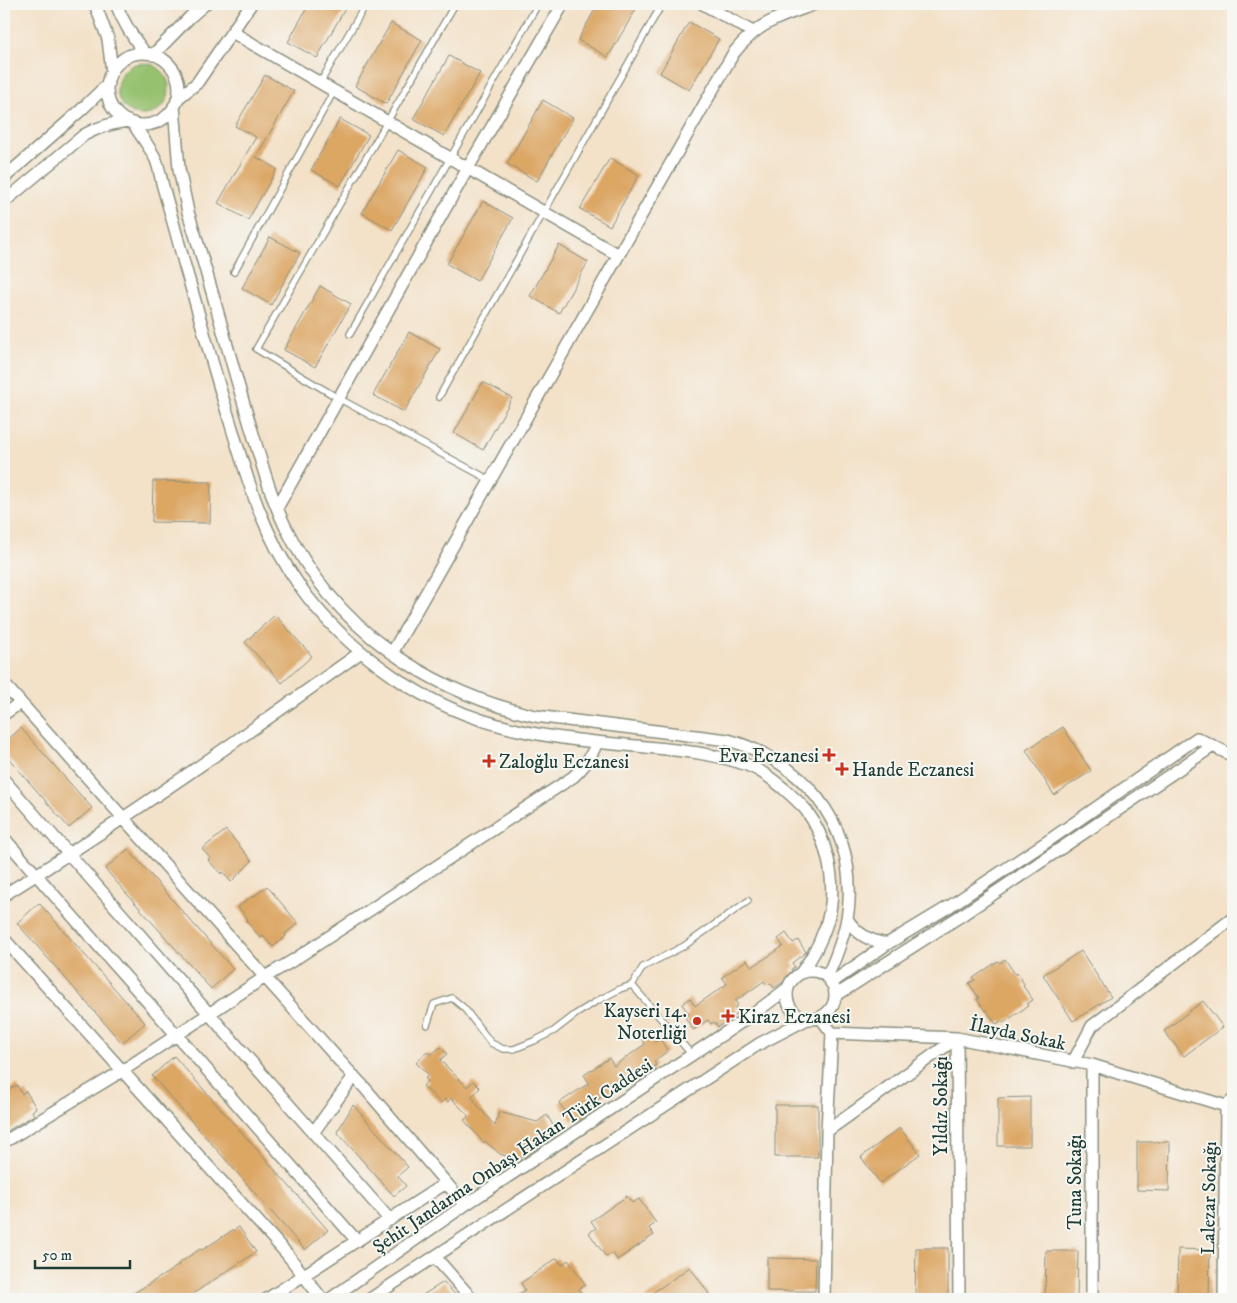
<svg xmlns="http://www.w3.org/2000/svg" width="1237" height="1303" font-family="'IM FELL DW Pica',serif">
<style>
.green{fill:#96c16e;stroke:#5a7f51}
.building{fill:#dca663}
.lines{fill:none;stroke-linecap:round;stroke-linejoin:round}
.lane-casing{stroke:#898f7e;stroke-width:8}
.street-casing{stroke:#898f7e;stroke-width:14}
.lane{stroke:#fff;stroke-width:5.5}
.street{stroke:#fff;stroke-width:11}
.poi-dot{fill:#c8321e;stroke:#f6f6f2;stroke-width:2}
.labels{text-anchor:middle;stroke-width:4;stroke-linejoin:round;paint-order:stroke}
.poi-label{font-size:19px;fill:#1f3d34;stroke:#f6f6f2;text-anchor:start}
.street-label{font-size:19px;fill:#1f3d34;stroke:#f6f6f2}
</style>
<rect width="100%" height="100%" fill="#f6f6f2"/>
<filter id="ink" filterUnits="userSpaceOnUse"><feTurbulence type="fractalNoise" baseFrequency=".02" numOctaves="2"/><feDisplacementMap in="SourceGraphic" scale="10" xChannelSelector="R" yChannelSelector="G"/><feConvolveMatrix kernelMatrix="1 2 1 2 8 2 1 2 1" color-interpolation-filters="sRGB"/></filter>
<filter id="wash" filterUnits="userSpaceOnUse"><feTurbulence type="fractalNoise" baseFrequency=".0096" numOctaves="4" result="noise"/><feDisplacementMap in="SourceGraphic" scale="20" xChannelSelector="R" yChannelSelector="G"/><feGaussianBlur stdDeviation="1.12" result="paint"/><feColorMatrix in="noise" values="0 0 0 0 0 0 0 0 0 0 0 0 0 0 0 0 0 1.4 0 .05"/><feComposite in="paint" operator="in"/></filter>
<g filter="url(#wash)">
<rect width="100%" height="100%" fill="#f3e1c8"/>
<path class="green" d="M117 89a26 26 0 1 1 52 0a26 26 0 1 1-52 0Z"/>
<g id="blocks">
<path class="building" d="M309 4H340L346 7 317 58 288 42Z
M598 4H639L608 57 578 40Z
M689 22 719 39 689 90 660 73Z
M391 23 422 40 386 104 355 86Z
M449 56 480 73 444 136 413 119Z
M265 75 294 91 256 157 277 169 248 220 218 203 256 137 235 126Z
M543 100 573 118 537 181 507 164Z
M340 119 369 135 340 186 311 170Z
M398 150 428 167 392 230 362 213Z
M610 158 639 175 610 226 580 209Z
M483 201 513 218 477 281 447 264Z
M270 237 300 253 271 305 242 288Z
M559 245 588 262 559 313 530 296Z
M320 286 351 304 315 367 284 350Z
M409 332 440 349 404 412 373 395Z
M483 382 512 398 483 450 454 433Z
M153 481 211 482 210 523 152 522Z
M275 615 312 656 282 683 245 642Z
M1063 727 1091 771 1054 795 1026 750Z
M21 728 92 808 69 828 4 753V743Z
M226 830 252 861 231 882 223 872 221 874 208 860 210 858 202 849Z
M128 849 233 969 211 989 105 869Z
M267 886 298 923 285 934 286 936 273 947 263 936 261 938 246 921 248 919 238 907 252 896 253 897Z
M39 903 145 1023 122 1043 17 923Z
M786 933 793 943 798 940 806 952 792 963 795 967 791 969 794 975 774 988 771 983 767 985 764 981 750 991 735 1001 738 1005 735 1008 738 1013 718 1027 714 1022 711 1024 708 1020 693 1030 685 1017 689 1014 682 1004 690 998 695 1006 727 984 722 977 747 960 752 967 772 954 783 946 778 939Z
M1081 951 1111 997 1073 1021 1043 975Z
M1005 959 1015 974 1017 973 1024 984 1023 986 1033 1000 1027 1004 1028 1006 1003 1023 1002 1021 996 1024 986 1010 985 1011 977 999 979 998 969 983 975 980 973 978 998 961 1000 963Z
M1203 1001 1223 1027 1184 1056 1164 1031Z
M648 1032 655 1042 660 1039 668 1051 654 1061 656 1065 653 1068 655 1070 634 1084 633 1082 629 1084 626 1080 597 1100 600 1104 597 1106 598 1108 577 1122 576 1120 573 1122 559 1103 589 1083 584 1075 609 1058 614 1066 645 1044 640 1037Z
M440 1047 447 1054 440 1060 467 1087 473 1081 480 1088 471 1097 475 1100 474 1101 495 1126 499 1112 537 1122 547 1115 558 1134 526 1156 521 1157 513 1158 500 1154 485 1141 484 1143 464 1120 469 1116 451 1098 448 1102 445 1099 441 1103 423 1086 428 1081 425 1078 429 1075 416 1063 427 1052 431 1055Z
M174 1056 328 1230 305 1250 152 1076Z
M17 1085 22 1094 26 1091 36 1108 32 1111 34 1115 4 1133V1093Z
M1030 1097V1146H998V1098Z
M353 1105 408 1167 398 1176 406 1186 394 1196 337 1132Z
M775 1105H818V1157H775Z
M900 1128 920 1154 880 1183 861 1157Z
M1137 1142H1170L1169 1191 1137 1190Z
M627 1196 632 1203 639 1199 656 1223 649 1228 654 1235 617 1260 613 1253 606 1257 589 1233 596 1228 591 1221Z
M239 1227 256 1252 185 1299H124L167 1273 179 1265 178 1264 200 1249 202 1250 233 1230V1231Z
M916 1248H948V1297H915Z
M1178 1249 1210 1250 1209 1298H1177Z
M1046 1251H1078L1077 1299H1045Z
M557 1258 562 1265 568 1260 586 1285 579 1289 586 1299H512L525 1290 521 1283Z
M767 1258 816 1259 815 1291H767Z
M690 1267 709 1294 701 1299H644Z
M444 1282 459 1299H416Z"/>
</g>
</g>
<g filter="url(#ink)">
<use href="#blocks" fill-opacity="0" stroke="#898f7e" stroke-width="1"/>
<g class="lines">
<defs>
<path id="lane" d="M455 4 256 349 338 398 490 480
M320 83 366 4
M234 272 334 91
M350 334 538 4
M439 397 662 4
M632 985 643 967 684 946 748 901
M427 1025 434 1004 452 998 464 1008 491 1043 503 1049H514L534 1041 554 1031 576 1014 597 1001 620 989 632 985 692 1055"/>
<path id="street" d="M95 4 108 39 112 72
M116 4C123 22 133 38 145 53
M703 4 753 32
M232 32 618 255
M107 89a36 36 0 1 1 72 0a36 36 0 1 1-72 0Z
M153 55 190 17 205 4
M177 99 197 83 251 4
M174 106 179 169 188 212C212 286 230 361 253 434 262 465 271 497 285 526 335 629 426 690 535 716L728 740C802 761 853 821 849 901 848 927 838 953 827 977
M133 123C140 135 150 147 156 160 160 170 161 181 164 190 171 215 178 239 184 263 200 317 214 371 231 425 248 482 264 536 299 585 324 621 357 651 393 676 430 702 474 720 518 730 557 739 597 742 636 746 673 750 711 752 747 765 761 770 772 779 783 788 791 795 799 802 806 810 826 837 836 878 830 911 825 934 815 954 801 973
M4 178 81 110 108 84
M4 202 84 135C98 127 112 123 128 121
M277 508 468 168 563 4
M392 653 733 54C739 46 745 40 752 34 769 19 794 12 815 4
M4 684 346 1068 364 1087 465 1205
M4 714 20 703
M4 780 390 1220
M4 838 357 1241
M4 895C126 819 244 736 361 652
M847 919C857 934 869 941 887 944
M4 939 287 1254 322 1299
M787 995a24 24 0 1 1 48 0a24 24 0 1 1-48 0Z
M831 983 887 944 950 906 1048 841 1197 738 1233 756
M835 996 965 913 1213 746
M820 1017 832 1033 827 1131 824 1299
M832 1033 957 1038 959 1299
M1073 1062 1092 1026 1233 918
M1092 1065V1299
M827 1131 957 1038 1092 1065 1226 1106
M313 1133 354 1076
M4 1142 122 1071 265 977 292 961 573 777C584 767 592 756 597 742
M435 1257 472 1299
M267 1299 446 1183
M330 1299 465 1205 752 1015 788 988
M370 1299 759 1044 807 1019
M1224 1299 1226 1106 1233 1100"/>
</defs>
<use href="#lane" class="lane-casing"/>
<use href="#street" class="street-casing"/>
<use href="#lane" class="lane"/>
<use href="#street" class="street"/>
</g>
</g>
<g class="poi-dot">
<path d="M826.5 747.5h5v5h5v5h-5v5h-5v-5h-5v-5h5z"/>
<path d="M486.5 753.5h5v5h5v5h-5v5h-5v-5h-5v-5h5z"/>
<path d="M839.5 761.5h5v5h5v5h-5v5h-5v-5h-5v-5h5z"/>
<path d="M725.5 1008.5h5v5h5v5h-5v5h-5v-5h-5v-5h5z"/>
<circle cx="697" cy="1021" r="5"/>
</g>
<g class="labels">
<g class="poi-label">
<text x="819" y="762" text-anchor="end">Eva Eczanesi</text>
<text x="499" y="768">Zaloğlu Eczanesi</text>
<text x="852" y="776">Hande Eczanesi</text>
<text x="687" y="1017" text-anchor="end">Kayseri 14.<tspan x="687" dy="22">Noterliği</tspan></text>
<text x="738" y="1023">Kiraz Eczanesi</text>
</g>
<g class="street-label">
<text transform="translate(1018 1033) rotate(12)" y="7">İlayda Sokak</text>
<text transform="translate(940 1106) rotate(-90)" y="7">Yıldız Sokağı</text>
<text transform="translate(512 1155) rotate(-34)" y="7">Şehit Jandarma Onbaşı Hakan Türk Caddesi</text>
<text transform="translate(1074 1182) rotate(-90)" y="7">Tuna Sokağı</text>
<text transform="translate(1208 1198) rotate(-89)" y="7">Lalezar Sokağı</text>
</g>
</g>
<rect width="1237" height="1303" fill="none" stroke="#f6f6f2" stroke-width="20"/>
<path d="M35 1260v8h95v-8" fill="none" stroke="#1f3d34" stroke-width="2.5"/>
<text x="42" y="1260" font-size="15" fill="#1f3d34" stroke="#f6f6f2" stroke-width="4" paint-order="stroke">50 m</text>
</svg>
